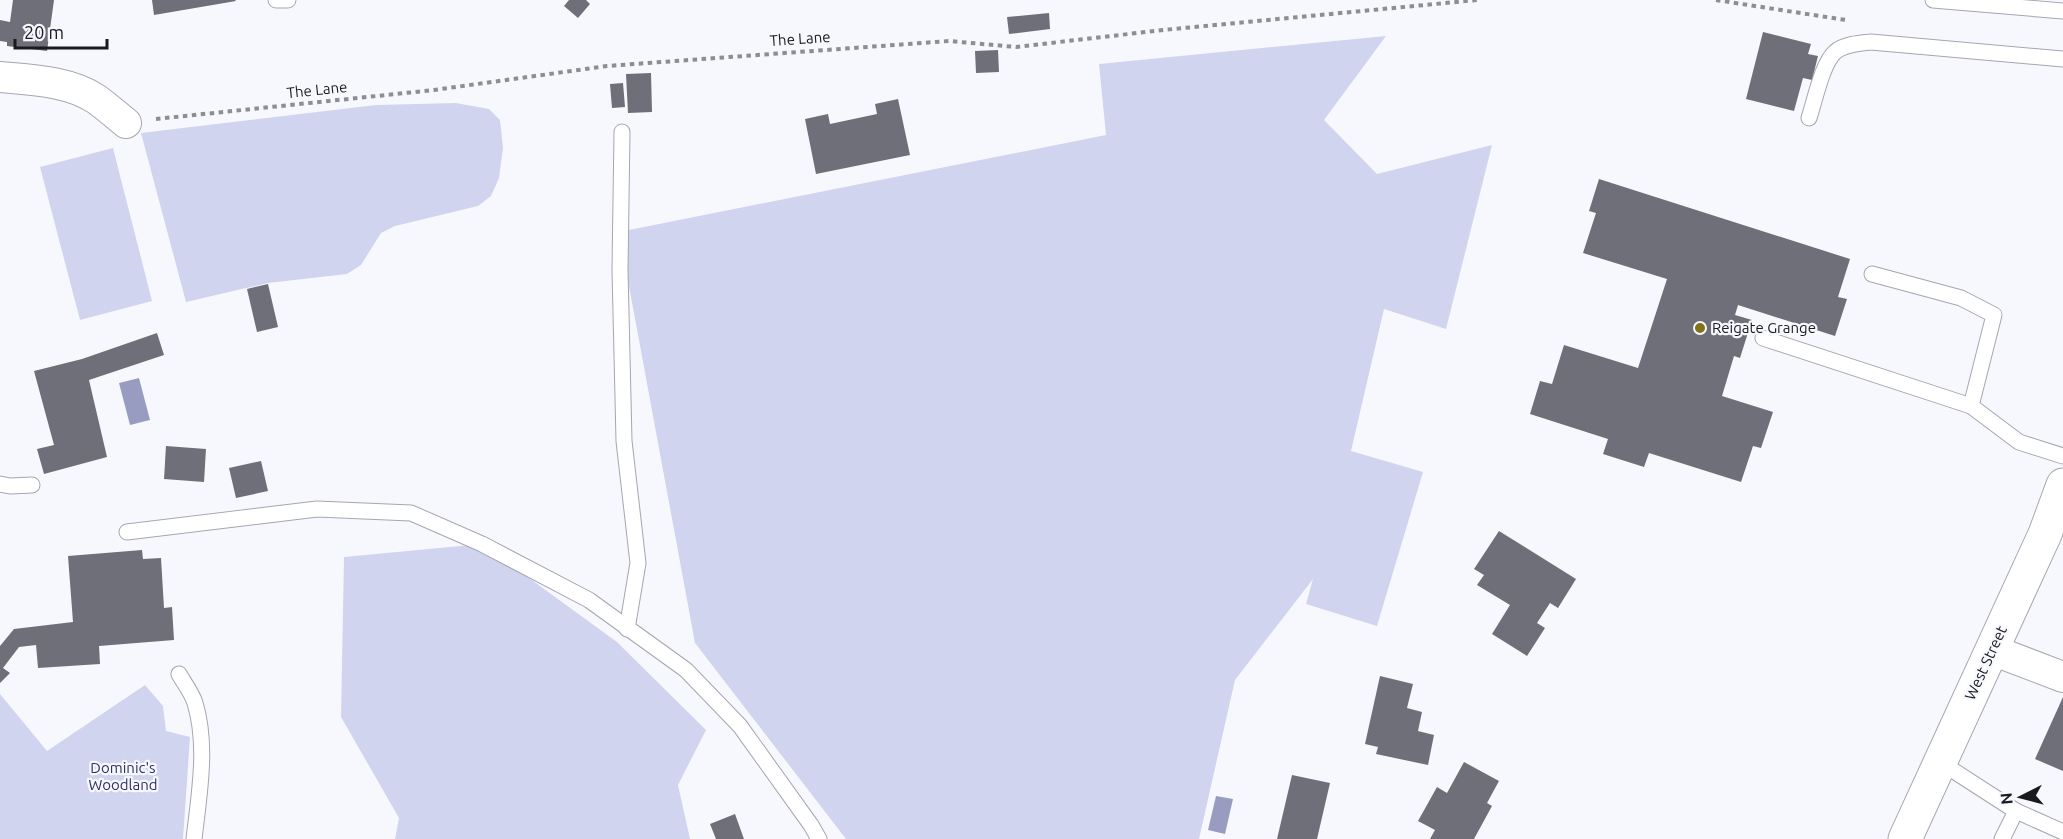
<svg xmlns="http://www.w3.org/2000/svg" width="2063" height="839" viewBox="0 0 2063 839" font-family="Ubuntu,sans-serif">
	<rect width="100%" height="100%" fill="#f7f8fe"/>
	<g fill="#d1d4ef">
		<path d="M1386 36 1324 120 1377 174 1492 145 1446 329 1384 309 1351 451 1423 472 1377 626 1306 604 1313 579 1235 680 1199 839H846L695 643 619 232 1106 135 1099 64Z"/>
		<path d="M456 103 489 109 500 120 503 148 499 178 491 196 478 206 395 226 381 233 361 265 347 274 268 283 186 302 141 133 376 105Z"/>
		<path d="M113 148 152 301 80 320 40 167Z"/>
		<path d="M482 544 617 642 706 730 678 785 690 839H395L399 818 341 717 344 557Z"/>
		<path d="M145 685 163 706 166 731 190 737 183 839H0V694L47 751Z"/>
	</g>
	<g fill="#989cc0">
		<path d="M139 378 150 420 130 425 119 383Z"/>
		<path d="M1216 796 1233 799 1225 834 1208 830Z"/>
	</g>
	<g fill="#6e6f78">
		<path d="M13 0H54L47 51 7 46V42L0 41V20L10 22Z"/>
		<path d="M152 0H235L236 1 154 15Z"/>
		<path d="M569 0H586L590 4 578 18 564 6Z"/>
		<path d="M1049 13 1050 29 1009 34 1007 17Z"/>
		<path d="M1763 32 1811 44 1808 54 1818 56 1812 80 1803 78 1794 111 1746 99Z"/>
		<path d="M998 50 999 72 976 73 975 51Z"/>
		<path d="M651 73 652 112 628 113 626 74Z"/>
		<path d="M623 83 625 107 612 108 610 84Z"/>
		<path d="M898 99 910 155 816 174 805 119 828 114 830 124 877 114 875 104Z"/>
		<path d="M1599 179 1850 259 1838 297 1847 299 1835 336 1738 305 1735 315 1752 320 1740 358 1734 356 1722 396 1773 412 1761 448 1753 446 1741 482 1649 453 1644 467 1603 454 1608 439 1530 414 1540 381 1552 384 1564 345 1638 368 1667 279 1583 253 1596 213 1589 211Z"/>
		<path d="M268 284 278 327 257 332 247 289Z"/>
		<path d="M157 333 164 355 89 380 107 457 44 474 37 449 54 445 34 371 82 359Z"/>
		<path d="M166 446 206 449 204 482 164 479Z"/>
		<path d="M261 461 268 491 236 498 229 468Z"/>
		<path d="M1499 531 1576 579 1558 608 1550 603 1537 623 1545 628 1527 656 1492 634 1510 605 1477 585 1484 575 1474 569Z"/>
		<path d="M142 550 143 559 161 558 164 608 172 607 174 640 99 646 100 664 38 668 36 645 19 647 3 668 10 673 0 683V646L14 629 73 622 68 556Z"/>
		<path d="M1380 676 1413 684 1407 708 1422 712 1418 731 1434 735 1428 765 1376 754 1378 747 1365 744Z"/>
		<path d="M2063 697V771L2035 759Z"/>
		<path d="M1464 762 1499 781 1487 803 1492 806 1474 839H1430L1435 830 1418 821 1437 787 1447 793Z"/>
		<path d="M1292 775 1330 783 1317 839H1277Z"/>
		<path d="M735 814 744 839H716L710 824Z"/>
	</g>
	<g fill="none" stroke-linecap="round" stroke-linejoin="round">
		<defs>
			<g id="lane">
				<path d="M276 0H288"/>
				<path d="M1933 0 2063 11"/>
				<path d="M1809 118C1815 100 1822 64 1835 52 1844 44 1860 43 1871 42L2063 59"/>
				<path d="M622 132 620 270 624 441 638 563 627 629"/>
				<path d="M1872 274 1961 298 1994 315 1971 406"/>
				<path d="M1763 338 1971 406 2019 442 2063 456"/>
				<path d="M0 484 10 486 32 485"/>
				<path d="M127 532 317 509 411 513 482 544 589 600 686 670 740 726 811 825 819 839"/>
				<path d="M179 674C184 683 192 693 195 703 208 746 199 795 194 839"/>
				<path d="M1940 762 2016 811 2002 839"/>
				<path d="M2016 811 2063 832"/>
			</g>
			<g id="street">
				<path d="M0 77C32 80 69 81 96 99 106 106 116 115 126 123"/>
				<path d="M1992 650 2063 677"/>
			</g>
			<path id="primary" d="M1905 839 2045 534 2063 485"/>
		</defs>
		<use href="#lane" stroke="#a5a6b0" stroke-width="17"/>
		<use href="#street" stroke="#a5a6b0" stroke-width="32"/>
		<use href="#primary" stroke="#a5a6b0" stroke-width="35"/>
		<g stroke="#8d8e92" stroke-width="4" stroke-dasharray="4.5 4.5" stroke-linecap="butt">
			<path d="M1716 0 1846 20"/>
			<path d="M156 119 434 90 607 66 949 41 1016 47 1163 30 1477 0"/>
		</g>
		<use href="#lane" stroke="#fff" stroke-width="15"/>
		<use href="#street" stroke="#fff" stroke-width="30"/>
		<use href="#primary" stroke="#fff" stroke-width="33"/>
	</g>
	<circle fill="#817416" stroke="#f7f8fe" stroke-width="2" cx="1700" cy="328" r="6"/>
	<g text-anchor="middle" stroke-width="4.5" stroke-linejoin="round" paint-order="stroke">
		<g font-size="15" fill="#191a1d" stroke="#f7f8fe">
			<text transform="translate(800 39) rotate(-4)" y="5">The Lane</text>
			<text transform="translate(317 90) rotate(-6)" y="5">The Lane</text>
			<text transform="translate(1986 663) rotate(-65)" y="5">West Street</text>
		</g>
		<g font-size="15" fill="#191a1d" stroke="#f7f8fe" text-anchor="start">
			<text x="1712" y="333">Reigate Grange</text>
		</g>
		<g font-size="15" fill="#2f3060" stroke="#f7f8fe">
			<text x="123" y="773">Dominic's<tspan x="123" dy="17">Woodland</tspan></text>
		</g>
	</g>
	<g transform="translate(2021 797) rotate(264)" stroke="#f7f8fe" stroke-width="4.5" paint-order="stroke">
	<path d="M0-4.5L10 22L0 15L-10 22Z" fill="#191a1d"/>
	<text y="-9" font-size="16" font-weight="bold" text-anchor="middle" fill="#191a1d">N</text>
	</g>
	<path d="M15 39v9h92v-9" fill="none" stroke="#191a1d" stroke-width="3"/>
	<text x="24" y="39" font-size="18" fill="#191a1d" stroke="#f7f8fe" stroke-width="4.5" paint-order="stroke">20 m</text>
</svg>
